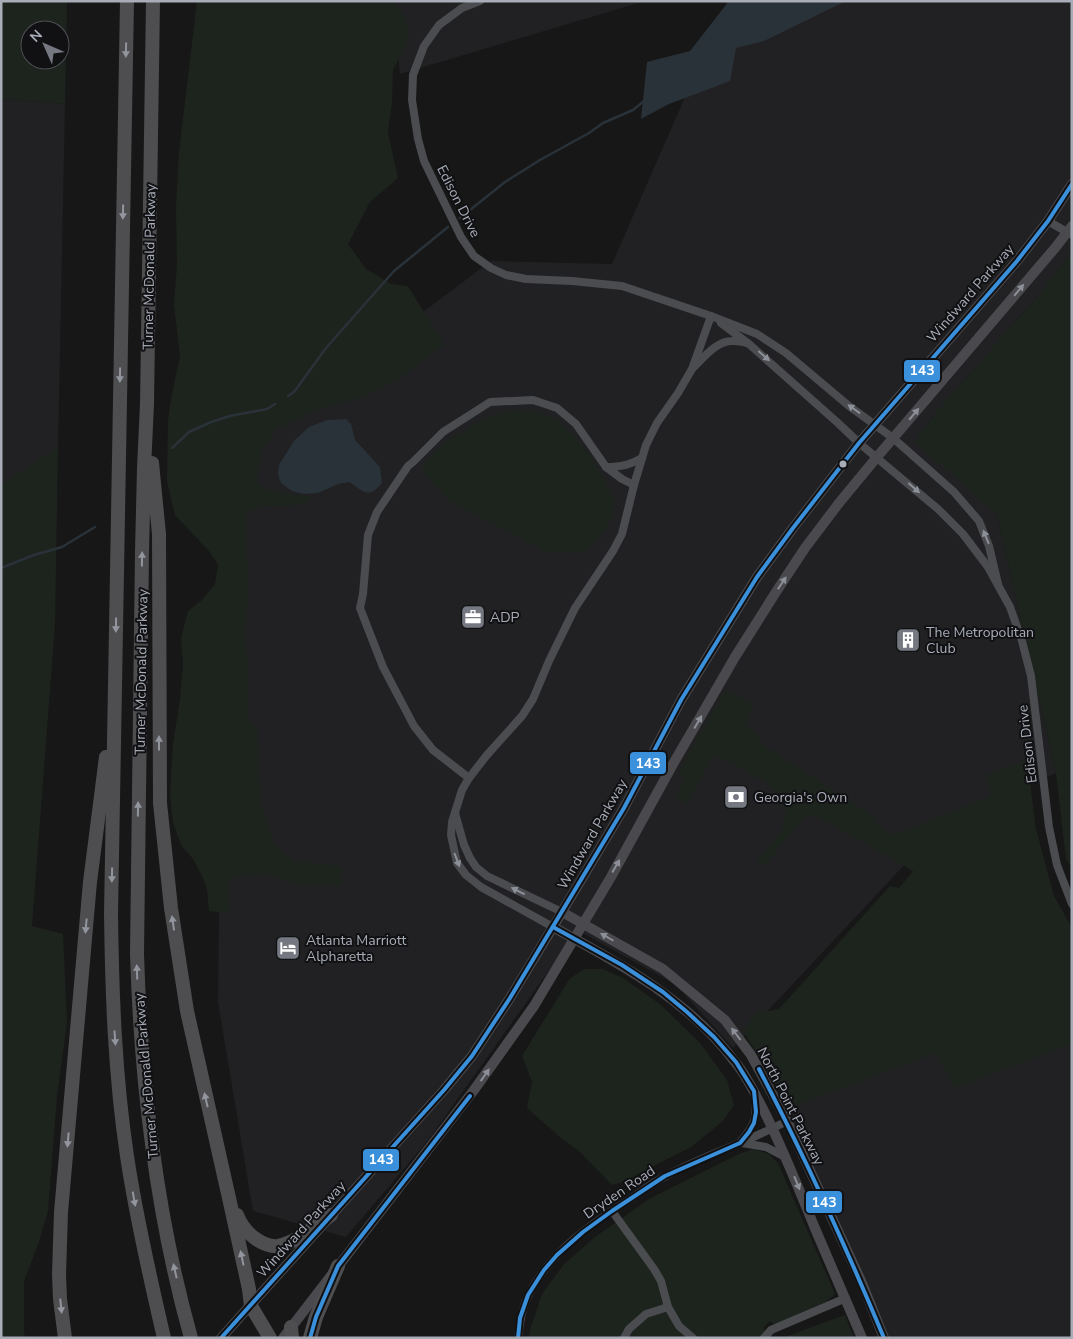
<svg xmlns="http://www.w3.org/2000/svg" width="1073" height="1339" viewBox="0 0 1073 1339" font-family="'Nunito Sans',sans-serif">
	<rect width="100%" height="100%" fill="#171717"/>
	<g fill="#212123">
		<path d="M392 1H645L400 74Z"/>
		<path d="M727 1H1072V252L1042 291 932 417 916 441 997 515 1056 773 898 844 908 861 733 1048 675 984 575 929 553 965 429 1139 346 1237 253 1211 218 1002 225 388 343 372 491 261 612 264Z"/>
		<path d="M1 99 65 104 58 447 1 485Z"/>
		<path d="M1072 985V1338H888L778 1106Z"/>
	</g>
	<g fill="#1d241e" fill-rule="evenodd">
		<path d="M1 1H67L65 104 1 99ZM30 30H60V60H30Z"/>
		<path d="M197 1H393L406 19 409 39 393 70 392 102 388 133 398 178 370 202 348 244 366 269 391 284 408 286 444 345 399 379 363 397 314 411 297 420 276 429 262 451 256 482 268 490 308 496 312 499C300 509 275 504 260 507 255 508 251 512 246 515L248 599 245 635 248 665V715L257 729 261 805 274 843 283 853 296 861 341 866 342 886 300 885 270 875 234 876 229 882 230 913 209 911 207 890 203 878 193 859 181 845 173 823 170 795 173 744 180 699 183 665 181 638 188 611 202 600 215 584 218 565 209 551 175 515 167 482 168 420 171 399 180 356 174 305 177 265 176 206 179 152Z"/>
		<path d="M1072 252V868L1066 859 1056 773 997 515 915 442 932 417 1042 291Z"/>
		<path d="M513 410 539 412 558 420 574 435 591 456 615 499 613 517 600 538 588 549 574 553 544 552 522 539 450 502 423 473V464L438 447 481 420Z"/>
		<path d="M58 447 55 624 32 926 63 934 67 1022 57 1097 48 1211 39 1242 24 1281V1331L25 1338H1V485Z"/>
		<path d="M726 690 754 704 746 723 766 747 875 817 877 825 894 835 991 796 987 775 1027 759 1036 829 1054 896 1072 928V1044L955 1088 936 1053 790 1108 743 1031 756 1013 779 1009 890 886 899 888 913 871 815 815 803 819 764 866 757 861 783 829 786 812 768 784 724 759 713 757 686 806 677 797 685 778 679 770Z"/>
		<path d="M585 969H603L623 978 661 1005 700 1043 727 1080 734 1105 723 1121 691 1147 640 1173 626 1181 612 1185 580 1152 560 1137 527 1108 532 1082 522 1056 570 978Z"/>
		<path d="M754 1149 769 1154 778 1163 835 1294 826 1302 775 1325 770 1321 764 1327 765 1333 761 1338H529L530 1330 542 1294 564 1264 595 1237 649 1199 741 1153Z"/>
		<path d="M845 1315 854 1338H785L790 1335Z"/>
	</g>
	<g fill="#2a3239">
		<path d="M729 1H846L764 41 736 48 730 81 669 104 641 119 647 62 690 51Z"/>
		<path d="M346 419 351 424 355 440 380 467 382 483C369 499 364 492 349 482L338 484 318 493 304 494 292 491 281 483 278 474 279 465 294 441 309 427 327 420Z"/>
	</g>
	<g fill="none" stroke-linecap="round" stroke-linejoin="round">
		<g stroke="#2a3239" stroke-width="2.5">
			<path d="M460 218 505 182 540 160 589 133 603 123 633 110 644 101"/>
			<path d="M288 396 294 392 326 348 394 271 448 227"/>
			<path d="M172 448 189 432 211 422 230 416 267 409 275 404"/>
			<path d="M1 568 34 555 62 547 95 527"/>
		</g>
		<g stroke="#4b4c50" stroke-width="8">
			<path d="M480 1 462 8 439 25 424 46 413 75 412 100 418 139 424 161 461 237 474 256 491 268 506 275 526 279 572 281 622 286 711 316 757 334 786 353 849 406 893 438 954 492 979 521 989 546 998 584"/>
			<path d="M1048 221 1070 234"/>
			<path d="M721 323 749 344 838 423 859 443 938 509 963 534 988 567 1010 607 1022 641 1031 676 1049 827 1057 865 1072 904"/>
			<path d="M693 368C704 357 717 340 734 341 738 341 743 342 747 343"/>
			<path d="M606 467C621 467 629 465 642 458"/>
			<path d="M469 778 433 750 414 726 383 667 360 608 363 594 368 535 377 512 408 466 413 462 443 432 490 402 533 400 557 408 576 424 606 467 622 479 634 485"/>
			<path d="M455 813 464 845 470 858 476 867 487 876 562 912"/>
			<path d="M553 927 481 887 466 875 457 863 451 835 452 822 462 790 469 778 487 755 522 716 533 699 549 661 575 608 613 551 622 534 634 485 646 445 657 423 678 393 692 369 711 316"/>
			<path d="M741 1141C755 1125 757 1118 755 1097"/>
			<path d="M742 1143 766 1147 785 1157"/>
			<path d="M612 1211 654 1269 661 1281 668 1307 679 1326 693 1338"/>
			<path d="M518 1338C520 1323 522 1307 529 1294 551 1251 591 1224 630 1199 642 1191 653 1182 666 1176 705 1155 748 1142 787 1121"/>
			<path d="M624 1338 629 1329 646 1314 668 1307"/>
			<path d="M764 1338 771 1330 846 1298"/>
		</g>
		<g stroke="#4a4a4e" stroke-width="10">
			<path d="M562 912 663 969 725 1020 751 1055 787 1121 862 1283 884 1338"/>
			<path d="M553 927C619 963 689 1000 735 1062 747 1076 755 1094 764 1111 783 1149 798 1187 814 1226 830 1263 846 1300 862 1338"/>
			<path d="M221 1338 444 1090 472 1056 510 998 553 927 624 808 681 700 757 577 793 528 859 443 1017 261 1048 221 1072 184"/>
			<path d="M283 1338 474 1090 534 1006 611 877 673 764 735 657 776 592 805 548 839 503 877 457 1055 248 1072 226"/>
		</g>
		<g stroke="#4e4e51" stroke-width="14">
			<path d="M127 1 111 914C112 995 115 1076 127 1156 136 1217 150 1278 164 1338"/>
			<path d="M153 1 147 404 144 468 142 552 137 954C141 1084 156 1213 191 1338"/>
			<path d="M152 463 159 534 160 803 171 908 187 1011 229 1198 249 1289 251 1306 270 1338"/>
			<path d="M237 1215C241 1225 247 1233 256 1239 262 1243 270 1247 278 1246 296 1243 316 1225 331 1215"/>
			<path d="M291 1327 292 1338"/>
			<path d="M65 1338 60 1299 59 1275 61 1212 90 882 106 757"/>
			<path d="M310 1338 316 1317 338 1266"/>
		</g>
		<defs>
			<g id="bus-1">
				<path d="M759 1069C805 1157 846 1247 884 1338"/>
				<path d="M221 1338 444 1090 472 1056 510 998 624 808 681 700 757 577 793 528 859 443 1017 261 1048 221 1072 184"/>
				<path d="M310 1338 316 1317 338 1266 470 1096"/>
				<path d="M518 1338 520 1318 528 1295 544 1270 557 1255 583 1232 612 1211 665 1176 740 1143 749 1132 754 1123 756 1112 754 1091 736 1062 714 1037 687 1012 663 992 622 965 553 927"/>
			</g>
		</defs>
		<use href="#bus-1" stroke="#111113" stroke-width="8"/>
		<use href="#bus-1" stroke="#3a90db" stroke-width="4"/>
	</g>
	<defs><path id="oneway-solid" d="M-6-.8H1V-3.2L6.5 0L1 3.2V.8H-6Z" transform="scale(1.25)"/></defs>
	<g fill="#92959e">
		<use href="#oneway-solid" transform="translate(126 50) rotate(91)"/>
		<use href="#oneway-solid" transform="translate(123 212) rotate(91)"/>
		<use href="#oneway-solid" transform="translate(120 375) rotate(91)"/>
		<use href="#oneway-solid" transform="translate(142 559) rotate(-89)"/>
		<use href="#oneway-solid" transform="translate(116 625) rotate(91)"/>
		<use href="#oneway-solid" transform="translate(159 743) rotate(-90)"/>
		<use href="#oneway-solid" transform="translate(138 809) rotate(-89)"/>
		<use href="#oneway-solid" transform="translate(112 875) rotate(91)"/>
		<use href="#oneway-solid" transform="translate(173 923) rotate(-98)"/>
		<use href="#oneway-solid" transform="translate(86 926) rotate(95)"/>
		<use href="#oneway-solid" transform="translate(137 972) rotate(-92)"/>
		<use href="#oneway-solid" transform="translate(115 1038) rotate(86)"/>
		<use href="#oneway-solid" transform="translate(206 1100) rotate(-103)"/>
		<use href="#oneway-solid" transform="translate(68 1140) rotate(95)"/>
		<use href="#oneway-solid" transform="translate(134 1199) rotate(80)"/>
		<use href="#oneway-solid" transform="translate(242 1258) rotate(-102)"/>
		<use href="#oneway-solid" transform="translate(175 1271) rotate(-103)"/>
		<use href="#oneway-solid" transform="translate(61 1306) rotate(84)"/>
	</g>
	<g fill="#8c8f98">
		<use href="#oneway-solid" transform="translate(1019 290) rotate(-50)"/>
		<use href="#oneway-solid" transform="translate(914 414) rotate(-50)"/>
		<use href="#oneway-solid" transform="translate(782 583) rotate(-56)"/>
		<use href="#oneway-solid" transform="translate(698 722) rotate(-60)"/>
		<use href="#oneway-solid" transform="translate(616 866) rotate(-60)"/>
		<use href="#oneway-solid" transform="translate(607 937) rotate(-150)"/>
		<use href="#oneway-solid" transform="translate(736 1034) rotate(-127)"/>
		<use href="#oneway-solid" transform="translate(485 1075) rotate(-55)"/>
		<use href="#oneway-solid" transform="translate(797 1183) rotate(68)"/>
	</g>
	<g fill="#8c9099">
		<use href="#oneway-solid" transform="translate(764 356) rotate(41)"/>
		<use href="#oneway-solid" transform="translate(854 409) rotate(-144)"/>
		<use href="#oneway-solid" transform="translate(914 488) rotate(41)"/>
		<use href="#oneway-solid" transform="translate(986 537) rotate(-112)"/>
		<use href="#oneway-solid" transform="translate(457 860) rotate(69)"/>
		<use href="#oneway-solid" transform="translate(518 891) rotate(-153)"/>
	</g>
	<defs>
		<symbol id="office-square" viewBox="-11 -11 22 22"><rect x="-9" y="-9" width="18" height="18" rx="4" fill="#757880" stroke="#111113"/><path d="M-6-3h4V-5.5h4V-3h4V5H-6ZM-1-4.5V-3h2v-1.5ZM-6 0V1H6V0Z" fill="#fff"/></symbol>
		<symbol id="building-square" viewBox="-11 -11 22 22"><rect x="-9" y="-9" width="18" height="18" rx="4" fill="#757880" stroke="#111113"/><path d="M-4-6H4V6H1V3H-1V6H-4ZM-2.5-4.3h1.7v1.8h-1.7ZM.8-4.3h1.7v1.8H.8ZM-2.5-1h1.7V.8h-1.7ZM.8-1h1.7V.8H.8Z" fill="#fff"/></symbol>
		<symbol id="bank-square" viewBox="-11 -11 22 22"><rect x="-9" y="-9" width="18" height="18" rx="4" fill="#757880" stroke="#111113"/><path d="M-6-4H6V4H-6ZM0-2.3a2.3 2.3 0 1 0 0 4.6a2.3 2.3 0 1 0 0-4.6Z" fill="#fff"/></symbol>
		<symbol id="hotel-square" viewBox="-11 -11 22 22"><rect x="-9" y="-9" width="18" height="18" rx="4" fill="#757880" stroke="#111113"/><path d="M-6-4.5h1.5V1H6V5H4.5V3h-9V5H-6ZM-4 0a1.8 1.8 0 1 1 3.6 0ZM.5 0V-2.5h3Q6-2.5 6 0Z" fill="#fff"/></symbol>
	</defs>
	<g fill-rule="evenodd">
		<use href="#office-square" x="459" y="603" width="28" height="28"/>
		<use href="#building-square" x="894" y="626" width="28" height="28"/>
		<use href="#bank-square" x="722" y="783" width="28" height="28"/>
		<use href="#hotel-square" x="274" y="934" width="28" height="28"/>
	</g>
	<circle fill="#a8adb8" stroke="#111113" stroke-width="2" cx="843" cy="464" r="4.5"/>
	<g text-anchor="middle" stroke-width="4" stroke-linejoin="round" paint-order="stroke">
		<g font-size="14" fill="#a8adb8" stroke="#111113">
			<text transform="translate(459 201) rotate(63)" y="5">Edison Drive</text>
			<text transform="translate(149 267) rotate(-89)" y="5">Turner McDonald Parkway</text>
			<text transform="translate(970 293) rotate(-49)" y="5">Windward Parkway</text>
			<text transform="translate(141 672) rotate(-89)" y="5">Turner McDonald Parkway</text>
			<text transform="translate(1027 744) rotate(-97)" y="5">Edison Drive</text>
			<text transform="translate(592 834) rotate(-60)" y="5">Windward Parkway</text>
			<text transform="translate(146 1076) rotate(-95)" y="5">Turner McDonald Parkway</text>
			<text transform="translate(791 1106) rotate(63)" y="5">North Point Parkway</text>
			<text transform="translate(619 1192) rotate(-34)" y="5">Dryden Road</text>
			<text transform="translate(301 1229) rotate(-48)" y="5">Windward Parkway</text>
		</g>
		<g font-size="14" fill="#a8adb8" stroke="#111113" text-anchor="start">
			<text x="490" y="622">ADP</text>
			<text x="926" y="637">The Metropolitan<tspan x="926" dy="16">Club</tspan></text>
			<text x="754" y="802">Georgia's Own</text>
			<text x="306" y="945">Atlanta Marriott<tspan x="306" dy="16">Alpharetta</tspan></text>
		</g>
	</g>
	<g stroke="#111113" stroke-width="2">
		<rect x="903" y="359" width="38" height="24" rx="5" fill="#3a90db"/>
		<rect x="629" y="751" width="38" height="24" rx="5" fill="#3a90db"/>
		<rect x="362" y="1148" width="38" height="24" rx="5" fill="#3a90db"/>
		<rect x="805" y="1190" width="38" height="24" rx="5" fill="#3a90db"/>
	</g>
	<g font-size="14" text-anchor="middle" font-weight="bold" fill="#fff">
		<text x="922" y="375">143</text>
		<text x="648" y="768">143</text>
		<text x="381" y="1164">143</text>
		<text x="824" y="1207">143</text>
	</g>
	<rect width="1073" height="1339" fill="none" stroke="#a8adb8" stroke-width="5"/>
	<g transform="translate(45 45) rotate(315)"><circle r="24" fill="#111113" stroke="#4d4f55"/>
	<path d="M0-4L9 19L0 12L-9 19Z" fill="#757880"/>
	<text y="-8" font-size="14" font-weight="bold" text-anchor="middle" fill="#a8adb8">N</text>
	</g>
</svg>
